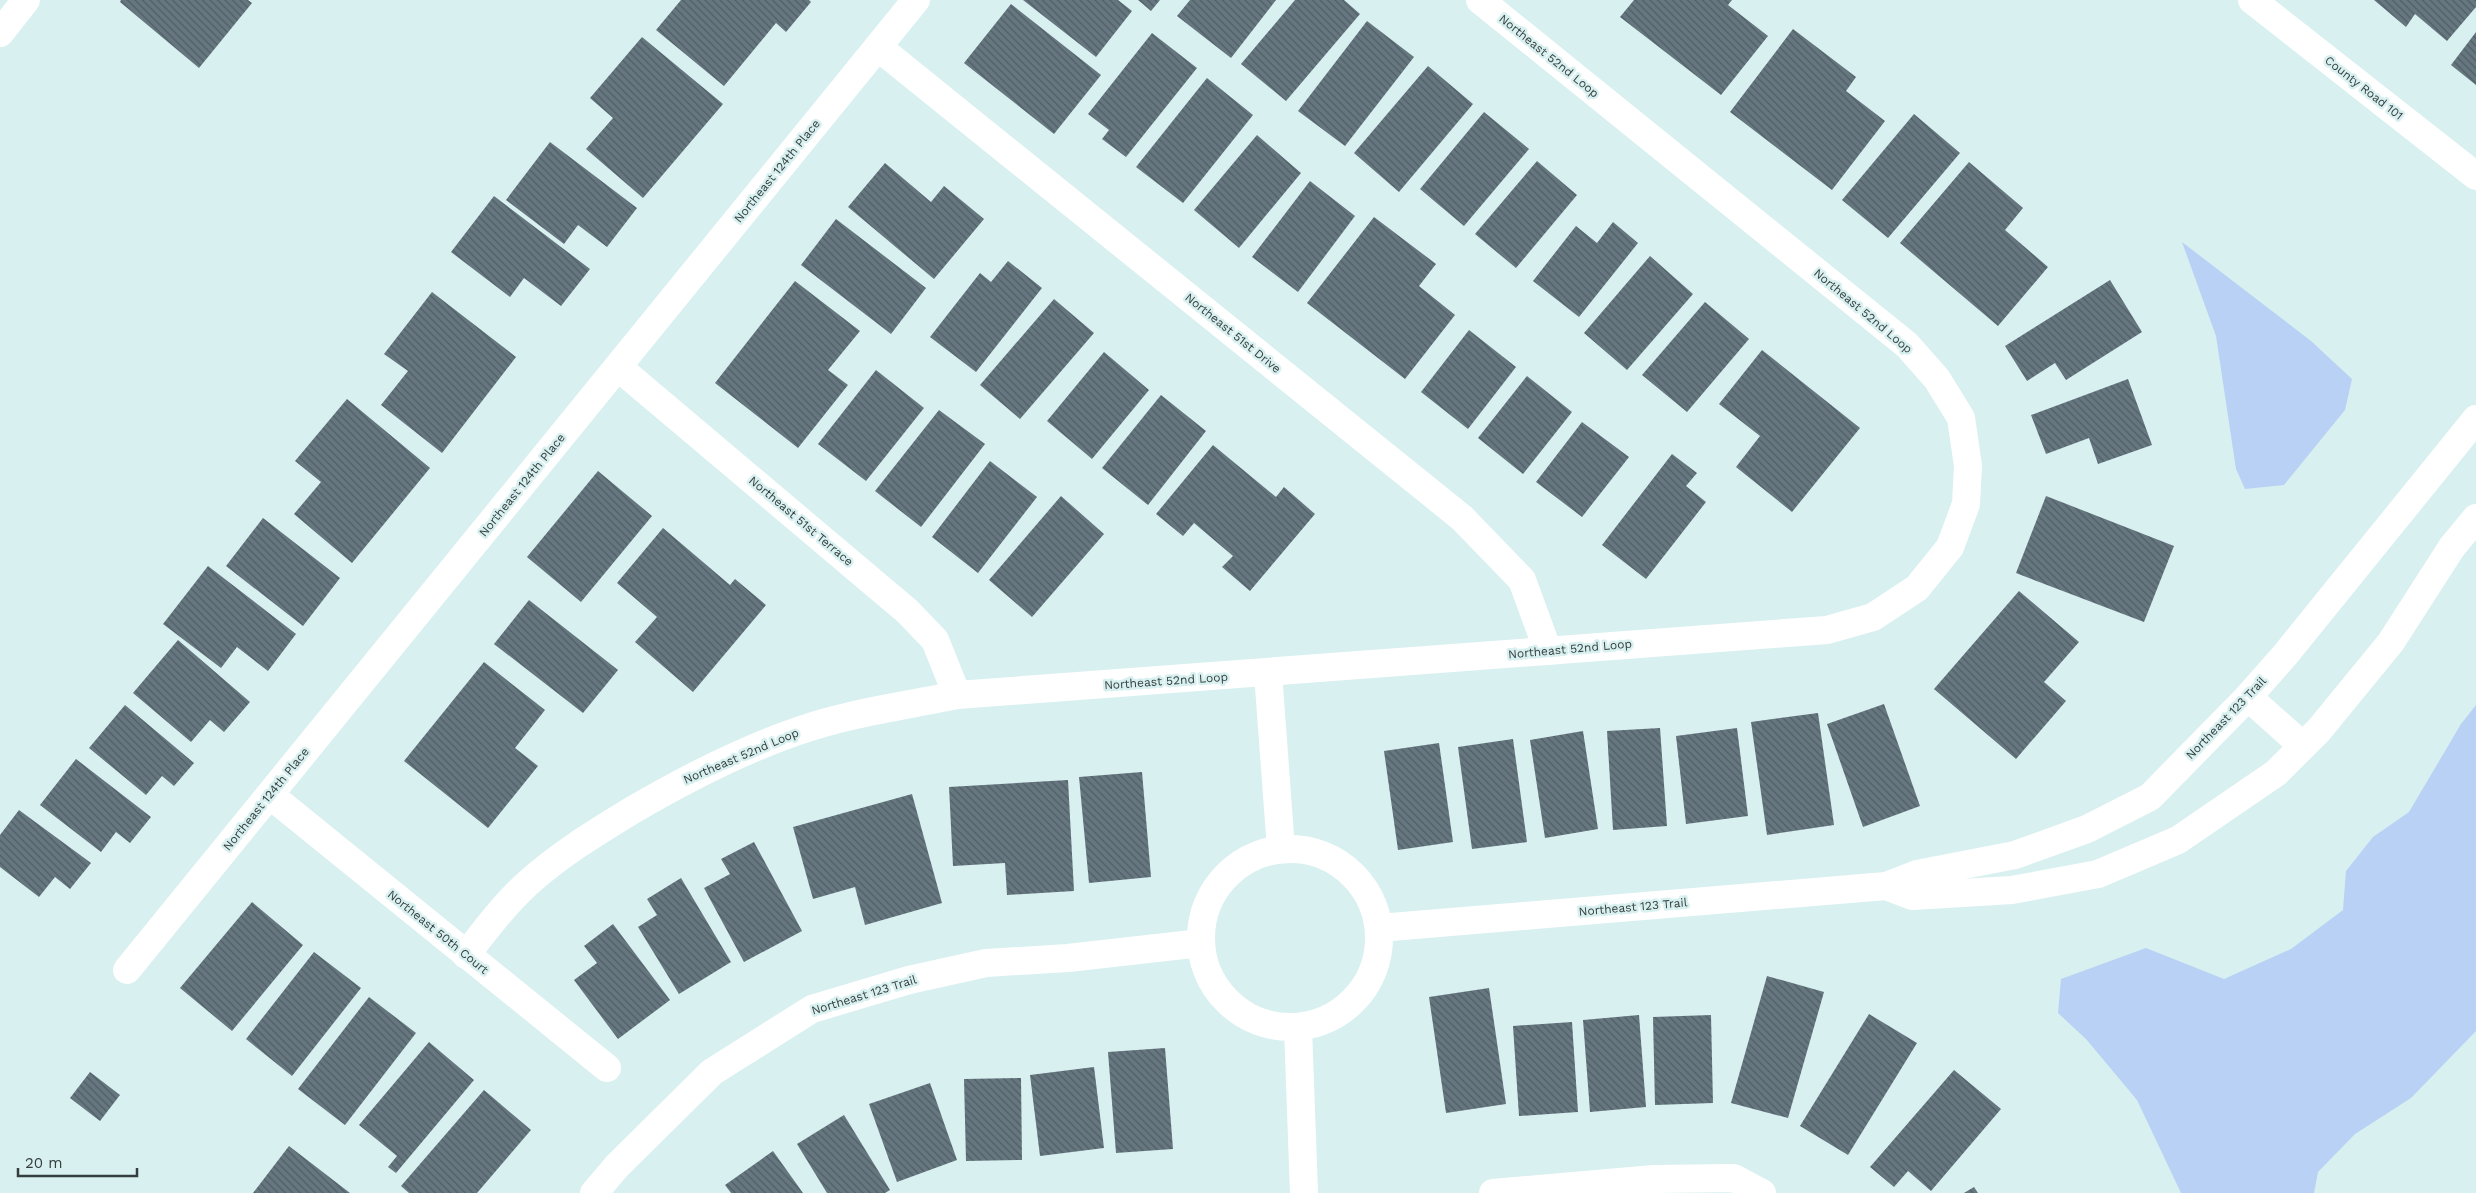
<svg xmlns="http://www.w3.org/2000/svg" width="2476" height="1193" viewBox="0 0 2476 1193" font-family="'Work Sans',sans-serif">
	<defs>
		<pattern id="building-back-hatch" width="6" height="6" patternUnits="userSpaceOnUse" patternTransform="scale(1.25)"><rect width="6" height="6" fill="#667780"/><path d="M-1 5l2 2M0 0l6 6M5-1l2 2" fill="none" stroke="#505e65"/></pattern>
	</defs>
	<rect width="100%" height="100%" fill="#d9f0f0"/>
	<g fill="#b9d1f4">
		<path d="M2182 242 2311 341 2352 379 2345 410 2284 485 2245 489 2236 469 2216 336Z"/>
		<path d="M2476 705V1031L2411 1098 2355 1134 2318 1172 2314 1193H2181L2137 1100 2086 1039 2058 1013 2061 979 2146 948 2224 979 2291 949 2343 910 2346 871 2373 837 2409 812 2461 724Z"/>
	</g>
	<g fill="url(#building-back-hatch)">
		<path d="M121 0H248L252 3 199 68 120 2Z"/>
		<path d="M681 0H809L811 2 786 32 776 23 724 86 656 30Z"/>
		<path d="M1023 0H1118L1132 11 1096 57Z"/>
		<path d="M1138 0H1160L1151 11Z"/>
		<path d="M1190 0H1276L1231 58 1177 16Z"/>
		<path d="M1295 0H1344L1360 14 1286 101 1241 64Z"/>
		<path d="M1634 0H1732L1728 5 1768 36 1721 95 1620 17Z"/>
		<path d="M2374 0H2476V7L2447 41 2415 14 2406 27Z"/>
		<path d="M1011 4 1101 75 1054 134 964 63Z"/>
		<path d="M1367 21 1414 57 1345 146 1298 111Z"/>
		<path d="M1793 29 1856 77 1846 91 1885 121 1832 190 1730 112Z"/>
		<path d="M2476 32V85L2451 65Z"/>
		<path d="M1152 33 1197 68 1126 157 1102 139 1109 130 1088 114Z"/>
		<path d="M642 37 723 104 643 198 586 149 613 118 590 98Z"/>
		<path d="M1428 66 1473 104 1399 192 1354 153Z"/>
		<path d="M1207 78 1253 115 1183 203 1136 167Z"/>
		<path d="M1484 112 1529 149 1464 226 1420 189Z"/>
		<path d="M1914 114 1960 153 1888 238 1842 200Z"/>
		<path d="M1257 135 1301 173 1239 248 1194 210Z"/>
		<path d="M550 142 637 208 607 247 578 225 564 244 506 200Z"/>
		<path d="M1537 161 1577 195 1516 268 1475 234Z"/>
		<path d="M1969 162 2023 208 2005 230 2048 267 1998 326 1900 243Z"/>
		<path d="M885 163 931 202 944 186 984 219 934 279 848 207Z"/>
		<path d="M1310 181 1355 216 1298 292 1252 257Z"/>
		<path d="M494 196 590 269 561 306 524 278 510 297 451 252Z"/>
		<path d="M1374 217 1436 264 1419 286 1455 315 1405 379 1307 303Z"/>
		<path d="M836 219 926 288 891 334 801 265Z"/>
		<path d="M1613 222 1638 243 1579 317 1533 281 1576 226 1597 243Z"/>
		<path d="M1650 256 1693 294 1627 370 1584 333Z"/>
		<path d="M1008 261 1042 288 976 372 930 337 980 273 991 282Z"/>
		<path d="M2110 280 2142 332 2066 380 2055 363 2027 381 2005 346Z"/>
		<path d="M795 281 860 331 828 370 848 385 798 448 715 383Z"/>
		<path d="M432 292 516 357 442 453 381 405 408 371 384 354Z"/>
		<path d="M1054 299 1094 333 1020 419 980 385Z"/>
		<path d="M1705 302 1749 339 1687 412 1642 375Z"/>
		<path d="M1469 330 1516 367 1468 429 1421 392Z"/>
		<path d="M1762 350 1860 428 1792 512 1736 467 1760 436 1719 404Z"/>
		<path d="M1104 352 1149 390 1092 459 1047 421Z"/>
		<path d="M876 370 924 408 866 481 818 444Z"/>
		<path d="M1527 376 1572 412 1523 474 1478 438Z"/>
		<path d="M2128 379 2152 445 2098 464 2089 438 2046 454 2031 415Z"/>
		<path d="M1161 395 1206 431 1148 505 1102 468Z"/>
		<path d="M347 399 430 468 352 563 294 514 321 482 295 461Z"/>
		<path d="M939 410 985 444 921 527 875 491Z"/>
		<path d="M1582 422 1629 457 1582 517 1536 482Z"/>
		<path d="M1213 445 1276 497 1284 487 1315 514 1250 591 1222 567 1233 556 1194 523 1183 536 1156 514Z"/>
		<path d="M1672 454 1697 473 1686 486 1706 502 1646 579 1602 545Z"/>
		<path d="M990 461 1037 497 978 573 932 537Z"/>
		<path d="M598 471 652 516 581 602 527 557Z"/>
		<path d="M1061 496 1104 534 1032 617 989 580Z"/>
		<path d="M2046 496 2174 546 2144 622 2016 573Z"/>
		<path d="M263 518 340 578 303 626 226 566Z"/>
		<path d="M663 528 730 585 735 579 766 605 693 692 635 642 657 617 617 583Z"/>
		<path d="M208 566 296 634 268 671 237 647 221 668 163 624Z"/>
		<path d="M2019 591 2079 642 2044 682 2066 701 2016 759 1934 689Z"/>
		<path d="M529 600 618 670 583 713 494 644Z"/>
		<path d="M178 640 250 702 224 732 210 720 191 742 133 693Z"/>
		<path d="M484 662 545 710 515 748 538 766 488 828 404 761Z"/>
		<path d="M1884 704 1920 806 1863 827 1827 724Z"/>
		<path d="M125 705 194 763 174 786 162 776 146 795 89 748Z"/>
		<path d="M1818 713 1834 825 1767 835 1751 722Z"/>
		<path d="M1660 728 1667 826 1613 830 1607 731Z"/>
		<path d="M1737 728 1748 816 1686 824 1676 736Z"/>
		<path d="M1583 731 1598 829 1545 838 1530 740Z"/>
		<path d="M1513 739 1527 842 1472 849 1458 747Z"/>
		<path d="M1439 743 1453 842 1398 850 1384 751Z"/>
		<path d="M76 759 151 817 130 843 116 832 101 852 40 805Z"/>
		<path d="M1142 772 1151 877 1089 883 1079 777Z"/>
		<path d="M1068 780 1074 891 1007 895 1005 863 953 866 949 787Z"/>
		<path d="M912 794 942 903 865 925 855 887 813 899 793 827Z"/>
		<path d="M19 810 91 863 70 889 55 877 39 897 0 867V835Z"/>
		<path d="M754 842 802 931 744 962 704 888 730 874 721 859Z"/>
		<path d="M681 878 731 962 679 994 638 927 657 915 647 899Z"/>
		<path d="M252 902 303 945 232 1031 180 988Z"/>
		<path d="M613 924 670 1000 618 1039 574 980 597 963 584 946Z"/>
		<path d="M314 952 361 988 292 1076 246 1039Z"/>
		<path d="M1767 976 1824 992 1788 1118 1731 1103Z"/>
		<path d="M1489 988 1506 1104 1446 1113 1429 997Z"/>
		<path d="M369 997 416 1033 345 1125 298 1089Z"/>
		<path d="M1869 1014 1917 1043 1848 1155 1800 1126Z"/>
		<path d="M1639 1015 1646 1107 1590 1112 1583 1020Z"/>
		<path d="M1711 1015 1713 1103 1655 1105 1653 1017Z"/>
		<path d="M1572 1022 1578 1112 1519 1116 1513 1026Z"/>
		<path d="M429 1042 474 1080 396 1173 388 1167 397 1156 359 1125Z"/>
		<path d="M1165 1048 1173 1149 1116 1153 1108 1052Z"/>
		<path d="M1094 1067 1104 1148 1040 1156 1030 1075Z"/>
		<path d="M1954 1070 2001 1109 1931 1191 1908 1171 1894 1187 1870 1167Z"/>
		<path d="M90 1072 120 1095 100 1121 70 1098Z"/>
		<path d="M1021 1078 1022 1160 966 1161 964 1079Z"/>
		<path d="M930 1083 957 1160 897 1182 869 1104Z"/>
		<path d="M484 1090 531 1130 477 1193H409L401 1186Z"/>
		<path d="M844 1115 890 1190 885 1193H827L797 1144Z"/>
		<path d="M289 1146 350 1193H253Z"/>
		<path d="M773 1151 803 1193H731L725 1185Z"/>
		<path d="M1974 1187 1978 1193H1964Z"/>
	</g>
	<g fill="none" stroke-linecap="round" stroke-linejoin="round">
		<g stroke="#fff" stroke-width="28">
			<path d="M2252 0 2476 176"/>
			<path d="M0 33 26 0"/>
			<path d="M878 47 1462 518 1522 580 1548 651"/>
			<path d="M618 367 907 611 935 640 957 695"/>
			<path d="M1268 673 1281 849"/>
			<path d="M2248 697 2303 746"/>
			<path d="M270 795 607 1068"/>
			<circle cx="1290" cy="938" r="89"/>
			<path d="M1886 886 1912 896 2012 890 2098 874 2178 840 2276 773 2319 730 2391 642 2452 547 2476 518"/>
			<path d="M1379 928 1886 886 1917 874 2015 855 2087 829 2150 797 2248 697 2285 655 2476 419"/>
			<path d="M466 955C485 930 505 904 528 883 559 855 595 833 631 811 684 780 739 751 798 731 849 713 904 706 957 695L1827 630 1873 617 1917 588 1950 547 1966 504 1968 466 1961 418 1937 379 1907 345 1480 0"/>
			<path d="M127 970 916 0"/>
			<path d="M1298 1028 1304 1193"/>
			<path d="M594 1193 617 1166 712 1072 812 1009 909 980 986 963 1068 958 1201 943"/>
			<path d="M1493 1193 1654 1179 1734 1178 1762 1193"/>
		</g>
	</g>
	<g text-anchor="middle" stroke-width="5" stroke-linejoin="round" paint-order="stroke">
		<g font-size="12" fill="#343e3e" stroke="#d9f0f0">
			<text transform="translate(1549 56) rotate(39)" y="4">Northeast 52nd Loop</text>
			<text transform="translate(2364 88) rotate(38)" y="4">County Road 101</text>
			<text transform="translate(777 171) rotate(-51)" y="4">Northeast 124th Place</text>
			<text transform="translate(1863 311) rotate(40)" y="4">Northeast 52nd Loop</text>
			<text transform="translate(1233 333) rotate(39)" y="4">Northeast 51st Drive</text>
			<text transform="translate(522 485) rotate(-51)" y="4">Northeast 124th Place</text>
			<text transform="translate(801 521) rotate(40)" y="4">Northeast 51st Terrace</text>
			<text transform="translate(1570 649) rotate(-5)" y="4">Northeast 52nd Loop</text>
			<text transform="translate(1166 681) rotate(-4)" y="4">Northeast 52nd Loop</text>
			<text transform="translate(2226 718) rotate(-46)" y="4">Northeast 123 Trail</text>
			<text transform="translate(741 756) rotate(-23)" y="4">Northeast 52nd Loop</text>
			<text transform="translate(266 799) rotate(-51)" y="4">Northeast 124th Place</text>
			<text transform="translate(1633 907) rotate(-5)" y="4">Northeast 123 Trail</text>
			<text transform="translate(438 932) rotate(39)" y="4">Northeast 50th Court</text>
			<text transform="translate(864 995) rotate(-17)" y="4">Northeast 123 Trail</text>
		</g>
	</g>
	<path d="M18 1168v8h119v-8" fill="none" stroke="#343e3e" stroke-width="2.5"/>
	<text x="25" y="1168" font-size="15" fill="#343e3e" stroke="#d9f0f0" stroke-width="4" paint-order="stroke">20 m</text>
</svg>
